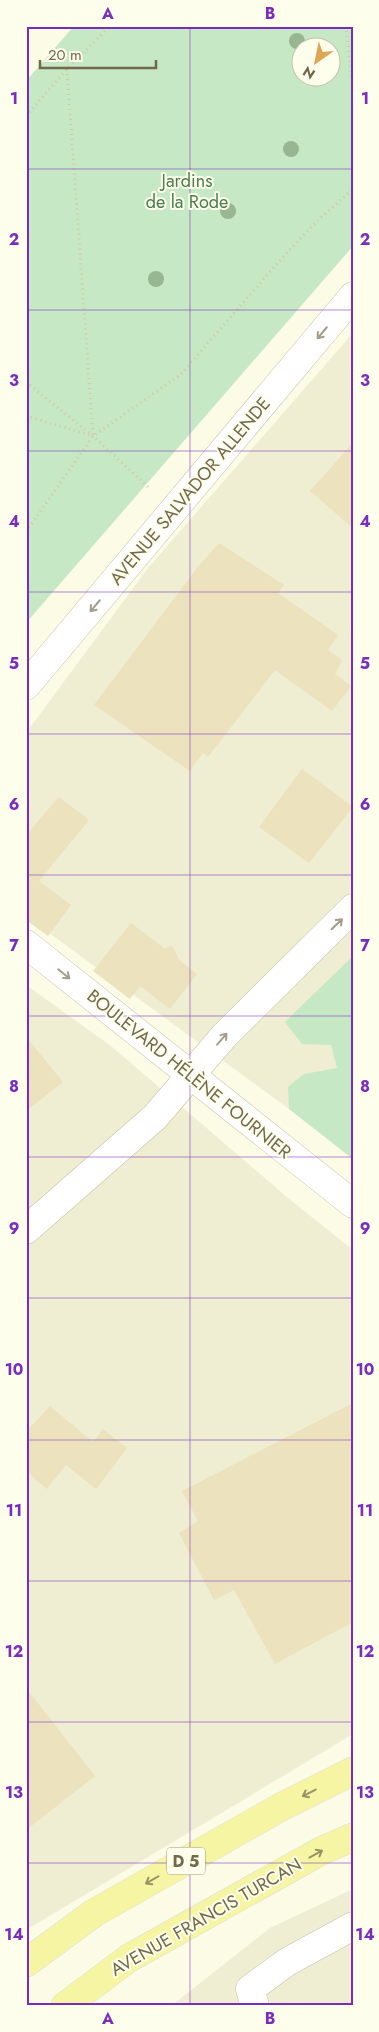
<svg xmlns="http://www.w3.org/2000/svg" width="379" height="2032" viewBox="0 0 379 2032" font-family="Jost,sans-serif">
	<rect width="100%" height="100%" fill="#fbfbe6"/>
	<g fill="#efedd2">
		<path d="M353 333V1158L289 1109 26 916V733L148 568Z"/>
		<path d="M26 985 111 1046 288 1198 353 1250V1734L26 1930Z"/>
		<path d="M353 1889V2006H171L270 1928Z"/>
	</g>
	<g fill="#c6e8c5" fill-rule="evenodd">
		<path d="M74 26H353V246L26 623V81ZM302 48H332V78H302Z"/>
		<path d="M353 956V1159L289 1109 288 1087 304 1074 337 1068 331 1045 302 1044 285 1022Z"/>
	</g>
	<g fill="#ece2bd">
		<path d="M353 443V528L310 491Z"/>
		<path d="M219 543 284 585 278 593 338 635 328 650 342 660 335 674 351 686 332 711 275 670 208 757 203 753 190 771 94 705 197 568Z"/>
		<path d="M302 769 353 807 309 863 259 827Z"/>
		<path d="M59 797 89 820 39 881 71 905 48 936 26 920V835Z"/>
		<path d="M131 923 164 948 172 946 180 961 197 974 170 1009 140 986 130 999 93 971Z"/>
		<path d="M26 1037 63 1082 26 1111Z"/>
		<path d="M353 1403V1622L275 1664 234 1590 214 1600 179 1533 198 1521 182 1491Z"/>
		<path d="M50 1406 93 1442 103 1429 127 1448 96 1489 66 1465 47 1489 26 1471V1432Z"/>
		<path d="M26 1688 95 1776 26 1830Z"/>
	</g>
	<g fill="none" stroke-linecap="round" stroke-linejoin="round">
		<defs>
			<path id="minor" d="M255 2006 250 1989 287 1962 353 1926"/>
			<g id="secondary">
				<path d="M26 686 353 296"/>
				<path d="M26 944 353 1204"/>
				<path d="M26 1230 155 1117 224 1036 353 908"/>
			</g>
			<g id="primary">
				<path d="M26 1963 94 1913 281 1807 353 1771"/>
				<path d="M65 2006 129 1958 321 1851 353 1837"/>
			</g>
		</defs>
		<use href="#minor" stroke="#c9c3aa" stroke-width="29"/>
		<use href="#secondary" stroke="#c9c3a6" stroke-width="29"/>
		<use href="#primary" stroke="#e0ded8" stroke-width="29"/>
		<g stroke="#d3c8a2" stroke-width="3" stroke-dasharray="1 4" stroke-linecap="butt">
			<path d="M346 26 353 89"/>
			<path d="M67 69 93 435"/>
			<path d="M26 116 67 69 110 26"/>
			<path d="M26 382 93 436 148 487"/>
			<path d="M26 416 90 435"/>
			<path d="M26 532 93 436 180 375 282 258 316 222 353 189"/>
		</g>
		<use href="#minor" stroke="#fff" stroke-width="28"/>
		<use href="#secondary" stroke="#fff" stroke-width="28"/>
		<use href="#primary" stroke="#f5f5a3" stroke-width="28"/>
	</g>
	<g fill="#99b692">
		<circle cx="297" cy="41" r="8"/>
		<circle cx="291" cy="149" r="8"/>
		<circle cx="228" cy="211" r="8"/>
		<circle cx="156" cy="279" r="8"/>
	</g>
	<defs><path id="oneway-shaft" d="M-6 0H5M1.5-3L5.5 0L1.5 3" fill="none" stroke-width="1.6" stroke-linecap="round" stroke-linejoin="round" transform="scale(1.25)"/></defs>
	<g stroke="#a39d8b">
		<use href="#oneway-shaft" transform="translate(322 333) rotate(130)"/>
		<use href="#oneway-shaft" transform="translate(95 606) rotate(130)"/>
		<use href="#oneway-shaft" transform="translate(337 924) rotate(-44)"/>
		<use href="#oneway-shaft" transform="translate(64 974) rotate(39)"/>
		<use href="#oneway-shaft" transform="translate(222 1039) rotate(-49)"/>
	</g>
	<g stroke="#999266">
		<use href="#oneway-shaft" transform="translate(309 1793) rotate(153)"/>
		<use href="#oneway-shaft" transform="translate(316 1854) rotate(-29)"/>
		<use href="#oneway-shaft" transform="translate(152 1880) rotate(150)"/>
	</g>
	<path fill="none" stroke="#7b2cbf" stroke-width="1" stroke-opacity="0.55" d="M190 26V2006M26 169H353M26 310H353M26 451H353M26 592H353M26 734H353M26 875H353M26 1016H353M26 1157H353M26 1298H353M26 1440H353M26 1581H353M26 1722H353M26 1863H353"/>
	<g text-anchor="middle" stroke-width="4" stroke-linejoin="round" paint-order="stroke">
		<rect fill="#fefeec" stroke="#9c957c" stroke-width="1" x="167" y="1847.5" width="38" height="27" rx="4"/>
		<g font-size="16" font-weight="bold" fill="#72684c">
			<text x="186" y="1867">D 5</text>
		</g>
		<g font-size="18" fill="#487d4d" stroke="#fefeec">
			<text x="187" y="187">Jardins<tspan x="187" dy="21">de la Rode</tspan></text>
		</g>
		<g font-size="18" fill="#72684c" stroke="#fefeec">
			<text transform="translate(190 491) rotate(-50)" y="6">AVENUE SALVADOR ALLENDE</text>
			<text transform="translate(189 1074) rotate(39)" y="6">BOULEVARD HÉLÈNE FOURNIER</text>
			<text transform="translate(206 1917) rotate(-30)" y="6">AVENUE FRANCIS TURCAN</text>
		</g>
	</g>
	<rect width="379" height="2032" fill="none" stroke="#fefeec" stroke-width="55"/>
	<g transform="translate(316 62) rotate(213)"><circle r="24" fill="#fefeec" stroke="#c6c2ac"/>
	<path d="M0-4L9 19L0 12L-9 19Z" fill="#dda653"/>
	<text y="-8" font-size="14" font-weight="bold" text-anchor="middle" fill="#72684c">N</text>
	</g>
	<path d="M40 60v8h116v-8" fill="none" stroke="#72684c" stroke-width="2.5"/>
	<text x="48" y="60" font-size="15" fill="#72684c" stroke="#fefeec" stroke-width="4" paint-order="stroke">20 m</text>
	<rect x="28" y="28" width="324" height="1976" fill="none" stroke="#7b2cbf" stroke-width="2"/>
	<g font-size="16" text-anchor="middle" font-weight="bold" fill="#7b2cbf">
		<text x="108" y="19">A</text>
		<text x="270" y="19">B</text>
		<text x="14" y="104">1</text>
		<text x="365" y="104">1</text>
		<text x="14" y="245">2</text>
		<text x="365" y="245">2</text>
		<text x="14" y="386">3</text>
		<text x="365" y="386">3</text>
		<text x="14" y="527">4</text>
		<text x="365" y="527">4</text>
		<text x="14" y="669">5</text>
		<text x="365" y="669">5</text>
		<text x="14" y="810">6</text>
		<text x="365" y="810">6</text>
		<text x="14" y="951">7</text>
		<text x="365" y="951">7</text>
		<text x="14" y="1092">8</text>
		<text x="365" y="1092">8</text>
		<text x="14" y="1234">9</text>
		<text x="365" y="1234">9</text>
		<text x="14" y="1375">10</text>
		<text x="365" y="1375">10</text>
		<text x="14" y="1516">11</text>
		<text x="365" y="1516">11</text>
		<text x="14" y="1657">12</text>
		<text x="365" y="1657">12</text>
		<text x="14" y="1798">13</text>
		<text x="365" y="1798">13</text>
		<text x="14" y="1940">14</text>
		<text x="365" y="1940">14</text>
		<text x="108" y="2024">A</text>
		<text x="270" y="2024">B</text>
	</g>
</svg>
